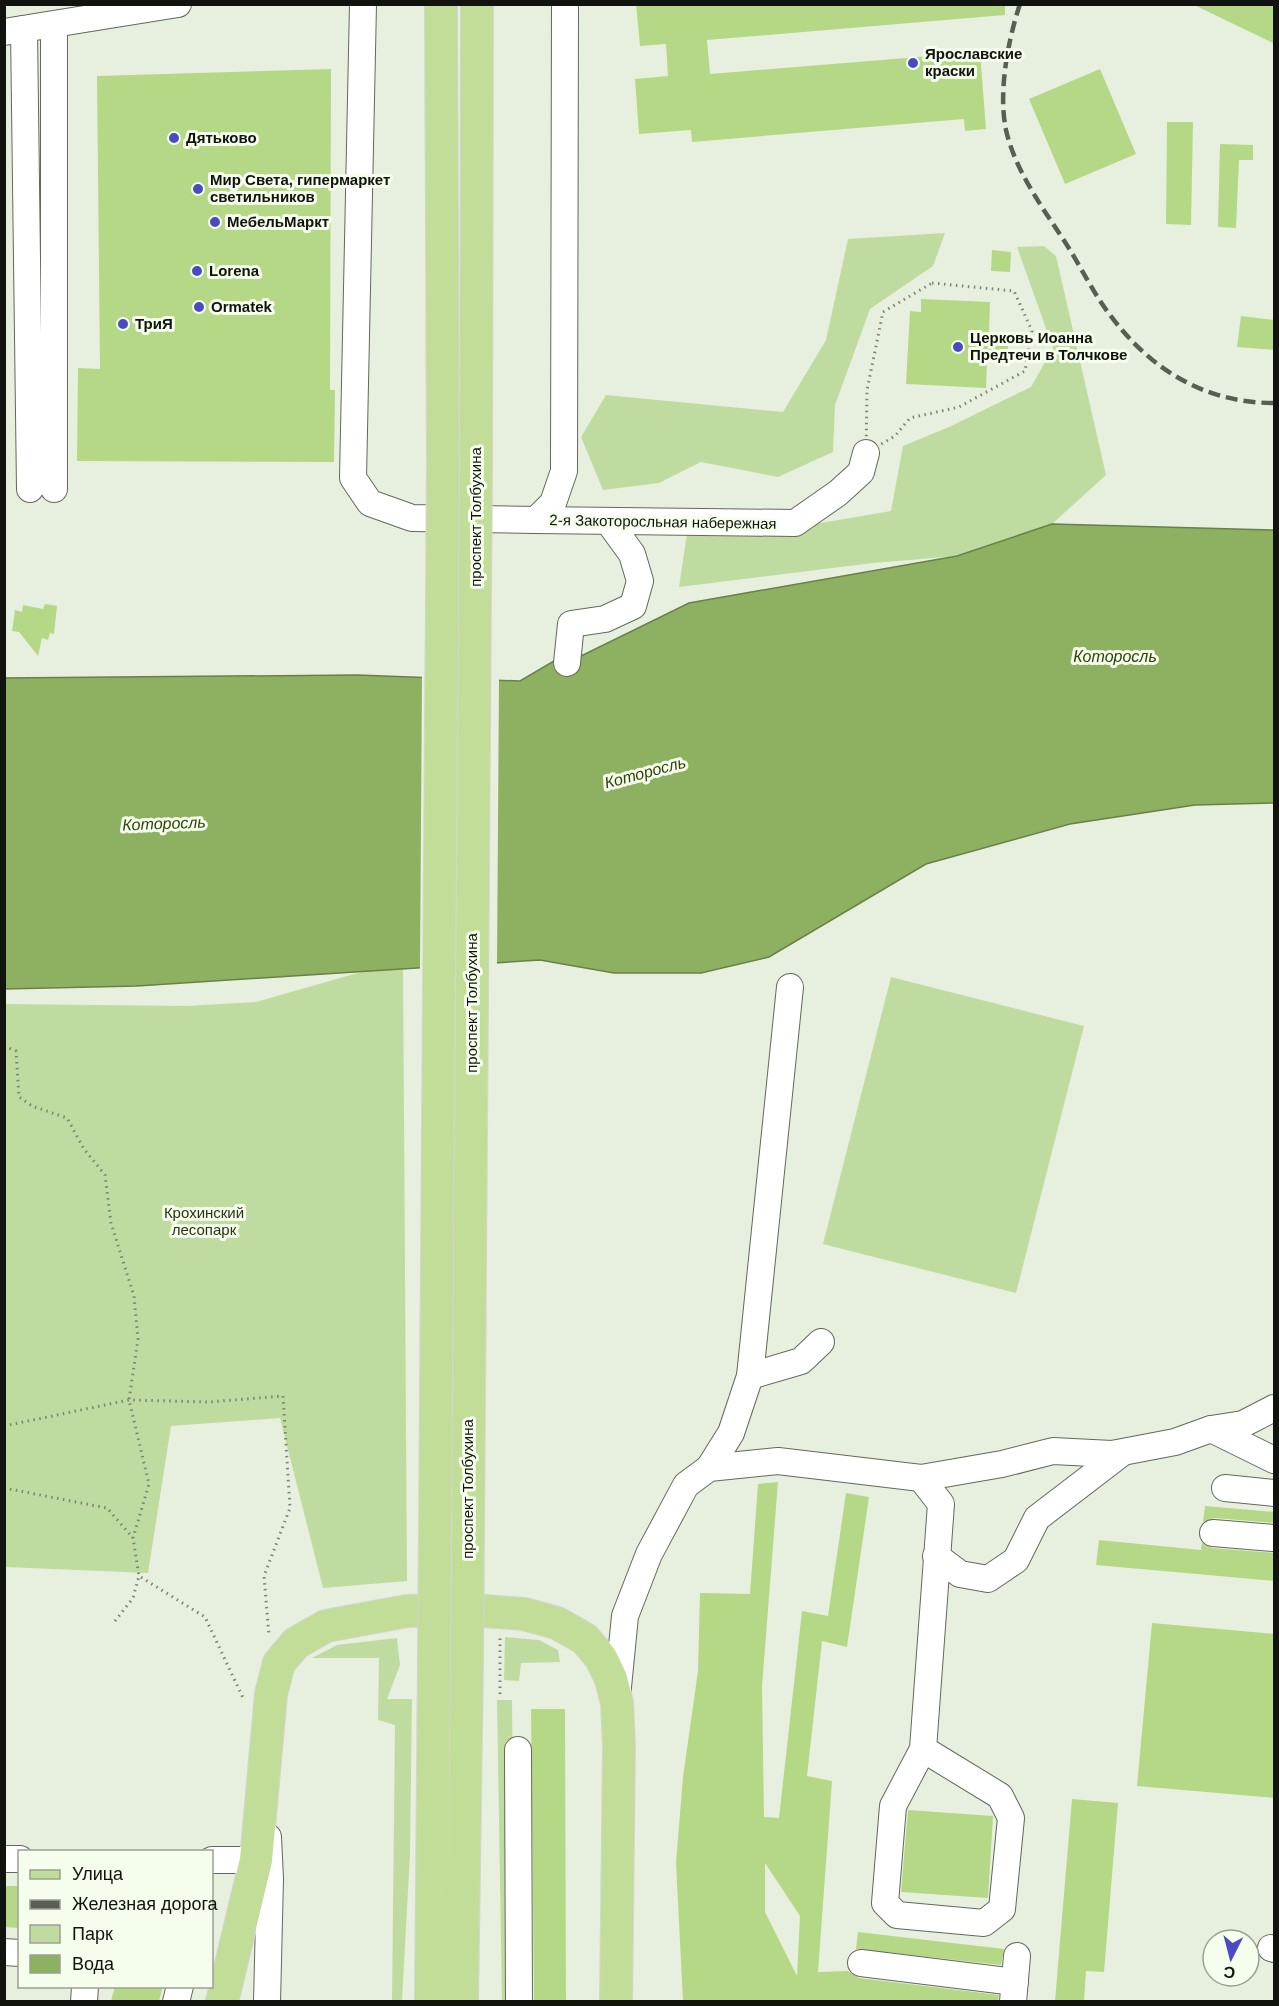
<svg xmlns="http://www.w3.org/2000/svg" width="1279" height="2006" viewBox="0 0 1279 2006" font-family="Helvetica,sans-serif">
	<rect width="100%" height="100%" fill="#e7f0de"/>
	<g fill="#c0dba0">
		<path d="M945 233 933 266 870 309 835 405 833 452 778 477 701 462 659 483 603 490 581 437 606 395 783 412 826 340 848 239Z"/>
		<path d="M1044 246 1056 256 1106 475 1052 524 957 556 873 563 679 587 687 534 815 524 891 511 903 446 949 427 1031 387 1053 348 1017 247Z"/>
		<path d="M403 960 407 1581 323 1588 280 1418 171 1426 148 1573 5 1567V1004L187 1006 256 1002Z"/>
		<path d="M891 977 1084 1026 1016 1293 823 1244Z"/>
		<path d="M505 1637 539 1640 558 1650 560 1662 521 1663 519 1681 504 1680Z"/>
		<path d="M397 1638 400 1665 387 1699H412L410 1854 402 2001 392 2002 395 1725 378 1720 379 1658H312L337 1645Z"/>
		<path d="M497 1700H512L515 2001H502Z"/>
	</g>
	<path fill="#8eb061" stroke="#688148" stroke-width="1.5" d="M1052 524 1274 530V803L1195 805 1070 824 926 864 769 957 701 973H614L540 960 137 986 5 989 4 678 357 675 520 681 559 658 575 659 689 603 957 556Z"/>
	<path fill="#e7f0de" d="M422 675 499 678 497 966 420 970Z"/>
	<g fill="#b5d887" fill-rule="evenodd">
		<path d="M636 4H1005V15L707 40 710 74 980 52 986 129 965 131 964 119 692 142 691 130 639 134 635 79 668 76 666 44 640 46Z"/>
		<path d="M1192 4H1275V44Z"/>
		<path d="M331 69 330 390H335L334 462 77 461 78 368 100 369 97 76Z"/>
		<path d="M1100 69 1136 154 1065 184 1029 99Z"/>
		<path d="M1167 122H1193L1191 225 1166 224Z"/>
		<path d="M1220 144 1253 145V160H1239L1236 228 1218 227Z"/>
		<path d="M992 250 1011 252 1010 272 991 271Z"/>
		<path d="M921 299 990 302 989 332 1009 333 1007 362 987 361 986 388 906 384 910 311 921 312Z"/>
		<path d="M1241 316 1275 320V350L1237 347Z"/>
		<path d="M45 604 57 606 54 634 50 633 48 640 42 638 38 656 19 632 12 631 15 610 22 612 23 605 43 609Z"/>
		<path d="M778 1482 762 1686 764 1817 779 1818 802 1611 828 1616 846 1493 869 1497 847 1647 822 1641 807 1776 832 1781 818 1972 848 1971 859 1978 999 1995 998 2001H683L676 1863 683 1777 698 1671 700 1593 750 1594 758 1484ZM765 1863 800 1916 797 1976 765 1912Z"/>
		<path d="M1205 1506 1275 1512V1523L1214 1518 1203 1522Z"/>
		<path d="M1099 1540 1201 1550 1202 1542 1212 1548 1275 1553V1581L1096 1565Z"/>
		<path d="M1152 1623 1275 1634V1798L1137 1786Z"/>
		<path d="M531 1709H565L566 2001H534Z"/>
		<path d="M1072 1799 1118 1803 1104 1972 1086 1971 1084 2001H1055Z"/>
		<path d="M908 1810 993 1816 988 1898 901 1892Z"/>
		<path d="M4 1886H20V1928L4 1927Z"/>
		<path d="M858 1932 1004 1949 1001 1965 856 1949Z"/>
		<path d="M115 1986H163L159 2001H111Z"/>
	</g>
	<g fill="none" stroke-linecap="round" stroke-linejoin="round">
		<defs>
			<g id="minor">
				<path d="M363 4 353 478 370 503 412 518 536 520 553 503 564 471 565 4"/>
				<path d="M24 29 30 489"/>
				<path d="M4 32 178 4"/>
				<path d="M54 489V26"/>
				<path d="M536 520 795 523 838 493 861 472 866 453"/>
				<path d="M567 663 571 624 605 619 633 606 640 581 632 554 608 521"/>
				<path d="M750 1376 801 1361 821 1342"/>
				<path d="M1211 1429 1243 1424 1274 1408"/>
				<path d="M709 1468 731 1433 750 1376 790 987"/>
				<path d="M921 1478 941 1504 923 1749 893 1806 885 1903 897 1915 984 1923 1002 1909 1011 1818 1000 1796 923 1749"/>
				<path d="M1225 1488 1274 1493"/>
				<path d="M1213 1533 1274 1538"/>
				<path d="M936 1556 960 1574 988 1579 1016 1560 1037 1518 1122 1453"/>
				<path d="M617 1697 625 1616 649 1554 686 1485 709 1468 778 1461 921 1478 1002 1464 1053 1451 1112 1454 1175 1442 1211 1429 1274 1460"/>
				<path d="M518 1750 519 2002"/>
				<path d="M4 1859H20"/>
				<path d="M212 1860H256"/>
				<path d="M1271 1948 1274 1949"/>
				<path d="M4 1952 20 1953"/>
				<path d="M861 1963 1015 1982"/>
				<path d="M84 2002 85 1986"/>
				<path d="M176 2002 180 1986"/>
				<path d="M267 2002 270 1879 268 1837"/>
				<path d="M1013 2002 1017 1956"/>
			</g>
			<g id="major">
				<path d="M441 4 443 462"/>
				<path d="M476 464 477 4"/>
				<path d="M222 2002 256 1860 271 1694 279 1663 296 1643 326 1626 407 1611 471 1610 524 1614 557 1623 585 1639 601 1658 611 1679 617 1703 619 1746 616 2002"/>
				<path d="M431 2002 434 1656"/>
				<path d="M462 2002 467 1664"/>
			</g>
		</defs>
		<use href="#minor" stroke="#62695a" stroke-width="28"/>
		<use href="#major" stroke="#d4d5d4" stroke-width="34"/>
		<g stroke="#7c8276" stroke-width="3" stroke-dasharray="1.5 4.5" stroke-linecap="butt">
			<path d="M932 283 1014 291 1032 331 1025 371 959 407 910 418 895 436 866 453 867 390 883 312Z"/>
			<path d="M4 1046 16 1051 19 1097 32 1106 67 1118 84 1149 105 1175 111 1223 134 1296 138 1339 129 1400 149 1484 133 1538 139 1576 205 1617 244 1700"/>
			<path d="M4 1426 129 1400 209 1402 283 1396 290 1508 264 1576 269 1636"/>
			<path d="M4 1488 107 1508 133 1538"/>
			<path d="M115 1621 133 1598 139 1576"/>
			<path d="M500 1694V1635"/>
		</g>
		<use href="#minor" stroke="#fff" stroke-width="26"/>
		<use href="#major" stroke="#c1dd97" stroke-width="32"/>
		<path stroke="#595e54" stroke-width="4.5" stroke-dasharray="12 6" stroke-linecap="butt" d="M1020 4C1008 40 998 92 1006 130 1015 170 1042 207 1065 242 1080 265 1093 293 1110 315 1151 370 1205 403 1274 403"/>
		<defs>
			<g id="major-bridge">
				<path d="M434 1656 443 462"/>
				<path d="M467 1664 476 464"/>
			</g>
		</defs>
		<use href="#major-bridge" stroke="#d4d5d4" stroke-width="34" stroke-linecap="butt"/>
		<use href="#major-bridge" stroke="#c1dd97" stroke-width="32"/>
	</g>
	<g fill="#4c4ac0" stroke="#f5fdec" stroke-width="2">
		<circle cx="913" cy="63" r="6"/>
		<circle cx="174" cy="138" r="6"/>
		<circle cx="198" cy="189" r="6"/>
		<circle cx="215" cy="222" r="6"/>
		<circle cx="197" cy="271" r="6"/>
		<circle cx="199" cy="307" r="6"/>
		<circle cx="123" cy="324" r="6"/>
		<circle cx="958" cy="347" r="6"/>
	</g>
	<g text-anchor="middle" stroke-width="6" stroke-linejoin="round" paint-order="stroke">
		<g font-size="15" font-weight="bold" fill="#11140e" stroke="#f5fdec" text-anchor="start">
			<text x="925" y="59">Ярославские<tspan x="925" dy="17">краски</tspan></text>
			<text x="186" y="143">Дятьково</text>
			<text x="210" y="185">Мир Света, гипермаркет<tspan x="210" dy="17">светильников</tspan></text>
			<text x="227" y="227">МебельМаркт</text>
			<text x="209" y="276">Lorena</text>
			<text x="211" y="312">Ormatek</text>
			<text x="135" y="329">ТриЯ</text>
			<text x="970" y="343">Церковь Иоанна<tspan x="970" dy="17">Предтечи в Толчкове</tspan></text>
		</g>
		<g font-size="15" fill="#11140e" stroke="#f5fdec">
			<text transform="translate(476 517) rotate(-90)" y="5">проспект Толбухина</text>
			<text transform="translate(663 522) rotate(1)" y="5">2-я Закоторосльная набережная</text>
			<text transform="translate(472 1003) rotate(-90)" y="5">проспект Толбухина</text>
			<text transform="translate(468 1489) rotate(-90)" y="5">проспект Толбухина</text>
		</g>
		<g font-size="15" fill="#283614" stroke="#f5fdec">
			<text x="204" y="1218">Крохинский<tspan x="204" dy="17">лесопарк</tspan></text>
		</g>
		<g font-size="16" font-style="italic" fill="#2e4307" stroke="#f5fdec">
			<text x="1115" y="662">Которосль</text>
			<text transform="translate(645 772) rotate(-15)" y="6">Которосль</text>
			<text transform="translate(164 823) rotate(-2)" y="6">Которосль</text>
		</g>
	</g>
	<rect width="1279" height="2006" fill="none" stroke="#11140e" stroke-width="12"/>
	<rect x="18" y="1850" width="195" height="138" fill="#f5fdec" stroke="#9aa093" stroke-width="1.5"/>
	<rect x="30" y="1870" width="30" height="9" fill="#c1dd97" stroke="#9aa093" stroke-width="1.5"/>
	<text x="72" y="1880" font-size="18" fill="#11140e">Улица</text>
	<rect x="30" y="1900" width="30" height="9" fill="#595e54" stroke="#9aa093" stroke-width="1.5"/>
	<text x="72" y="1910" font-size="18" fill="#11140e">Железная дорога</text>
	<rect x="30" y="1925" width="30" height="18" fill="#c0dba0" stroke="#9aa093" stroke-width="1.5"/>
	<text x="72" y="1940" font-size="18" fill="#11140e">Парк</text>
	<rect x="30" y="1955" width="30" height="18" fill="#8eb061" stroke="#9aa093" stroke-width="1.5"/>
	<text x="72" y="1970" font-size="18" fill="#11140e">Вода</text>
	<g transform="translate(1231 1958) rotate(186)"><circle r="28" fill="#f5fdec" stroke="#9aa093" stroke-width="1.5"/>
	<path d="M0-4.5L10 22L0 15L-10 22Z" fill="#4c4ac0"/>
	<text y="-9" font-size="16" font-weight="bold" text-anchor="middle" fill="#11140e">С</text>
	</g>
</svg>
